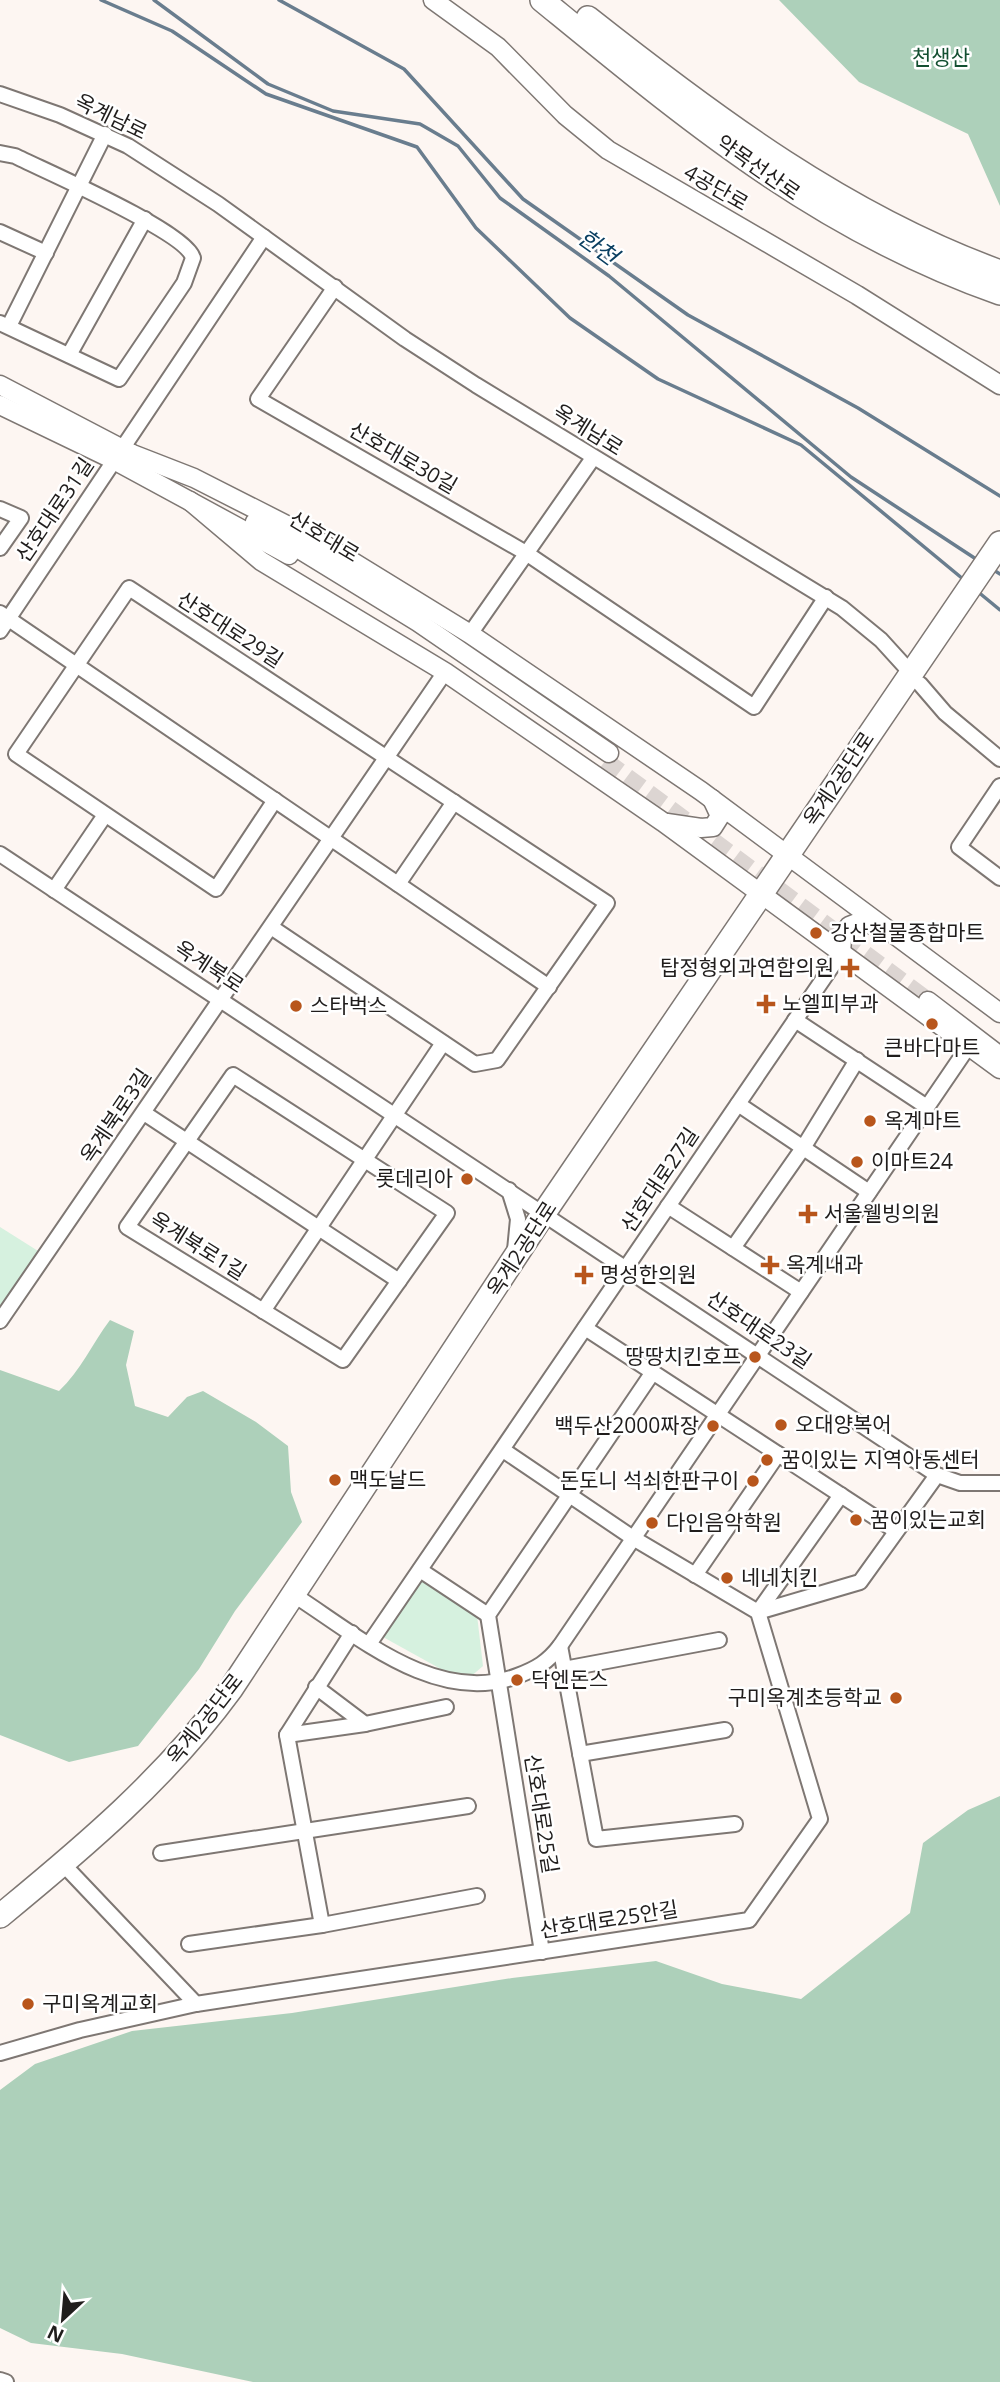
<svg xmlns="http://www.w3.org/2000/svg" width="1000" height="2382" viewBox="0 0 1000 2382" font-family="'Open Sans','Noto Sans KR',sans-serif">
	<rect width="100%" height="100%" fill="#fdf6f2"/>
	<g fill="#d6f1df">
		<path d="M0 1227 46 1256 0 1311Z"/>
		<path d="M423 1579 477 1615 483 1666 469 1678 448 1673 383 1637Z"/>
	</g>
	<g fill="#add0ba">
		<path d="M779 0H1000V206L968 134 859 82Z"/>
		<path d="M110 1320 134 1331 126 1365 135 1406 168 1417 187 1397 203 1391 256 1422 288 1446 291 1492 302 1522 235 1611 199 1669 138 1746 69 1762 0 1735V1370L59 1391C81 1370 92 1344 110 1320Z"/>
		<path d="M1000 1796V2382H253L122 2354 31 2343 0 2328V2090L35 2064 132 2031 292 2013 512 1978 656 1961 722 1984 801 1999 910 1913 923 1843 968 1810Z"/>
	</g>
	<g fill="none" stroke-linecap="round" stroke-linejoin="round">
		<g stroke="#697d8e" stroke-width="3.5">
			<path d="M101 0 172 31 266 94 417 147 476 228 570 318 658 379 801 445 963 579"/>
			<path d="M154 0 268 84 333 111 420 124 458 146 500 198 609 276 851 477 979 561"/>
			<path d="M279 0 404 69 523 199 688 315 858 408 1000 496"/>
			<path d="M992 569 1000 574"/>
			<path d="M977 591 1000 610"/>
		</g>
		<path stroke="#dcd5d2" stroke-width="18" stroke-dasharray="18 9" stroke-linecap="butt" d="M605 761 928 1001"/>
		<defs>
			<g id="minor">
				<path d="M0 94 60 115 128 146 218 204 405 339 476 385 842 608 881 640 911 673"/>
				<path d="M0 153 15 156C45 171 187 232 193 258L184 283 119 379 0 323"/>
				<path d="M0 232 46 253"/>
				<path d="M335 287 258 399 526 553 754 707 826 597"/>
				<path d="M9 326 105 134"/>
				<path d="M69 355 145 219"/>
				<path d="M0 509 21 518 0 548"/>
				<path d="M0 613 549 987"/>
				<path d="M0 631 264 237"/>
				<path d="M470 634 593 458"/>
				<path d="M920 684 945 713 1000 759"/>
				<path d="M1000 786 959 847 1000 878"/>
				<path d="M0 854 937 1475 960 1483H1000"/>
				<path d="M398 884 454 802"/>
				<path d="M54 890 105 815"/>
				<path d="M271 927 475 1064 497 1060 607 903 129 588 16 754 216 889 275 800"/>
				<path d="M795 1020 927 1107"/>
				<path d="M233 1075 447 1213 343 1360 127 1227Z"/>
				<path d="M738 1104 869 1192"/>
				<path d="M144 1113 399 1281"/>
				<path d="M509 1190 518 1219 515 1250"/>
				<path d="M668 1206 801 1292"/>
				<path d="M733 1248 803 1148 857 1060"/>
				<path d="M263 1311 443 1043"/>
				<path d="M0 1321 445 672"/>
				<path d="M585 1328 896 1531"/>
				<path d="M420 1570 488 1615"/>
				<path d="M695 1575 778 1454"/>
				<path d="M294 1595C358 1636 437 1706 517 1676 536 1669 548 1662 560 1646L968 1047"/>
				<path d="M758 1612 860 1582 937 1475"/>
				<path d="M758 1612 841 1495"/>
				<path d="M352 1633 287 1735 322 1925 477 1896"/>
				<path d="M369 1644 841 953"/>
				<path d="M560 1646 596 1839 735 1824"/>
				<path d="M564 1669 719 1640"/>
				<path d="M316 1687 365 1724 446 1707"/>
				<path d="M287 1735 365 1724"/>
				<path d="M580 1754 725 1730"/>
				<path d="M161 1853 468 1806"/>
				<path d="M63 1864 196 2004"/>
				<path d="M189 1944 322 1925"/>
				<path d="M542 1952 488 1615 653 1372"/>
				<path d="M0 2053 80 2030 196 2004 749 1920 820 1819 758 1612 633 1538 503 1450"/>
				<path d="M0 2380 6 2382"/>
			</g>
			<g id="tertiary">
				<path d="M433 0 498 47 565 115 608 150 857 295 1000 385"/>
				<path d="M0 385 132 454"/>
				<path d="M0 405 114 460 289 555"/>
				<path d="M122 450 194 478 322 543 470 634 701 791 1000 1013"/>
				<path d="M190 501 261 561 445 672 663 822 1000 1069"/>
				<path d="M255 522 418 622 609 753"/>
				<path d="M667 823 701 828 713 827 720 816 712 799"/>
				<path d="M841 953 842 939 849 926 859 922 878 926"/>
				<path d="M928 1001 1000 1056"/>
			</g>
			<path id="primary" d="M0 1916C84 1847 166 1778 231 1689L544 1213 1000 543"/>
			<g id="trunk">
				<path d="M542 0C689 120 818 229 1000 293"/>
				<path d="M588 18C716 119 846 216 1000 272"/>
			</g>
		</defs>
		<use href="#minor" stroke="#7e7773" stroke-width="18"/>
		<use href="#tertiary" stroke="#7e7773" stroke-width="21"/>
		<use href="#primary" stroke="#7e7773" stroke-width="26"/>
		<use href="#trunk" stroke="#7e7773" stroke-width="26"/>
		<use href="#minor" stroke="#fff" stroke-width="14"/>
		<use href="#tertiary" stroke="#fff" stroke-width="18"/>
		<use href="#primary" stroke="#fff" stroke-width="23"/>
		<use href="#trunk" stroke="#fff" stroke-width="23"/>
	</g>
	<g fill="#b8561c" stroke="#fff" stroke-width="2.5">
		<circle cx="816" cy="933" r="7"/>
		<path d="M846.5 957.5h7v7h7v7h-7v7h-7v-7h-7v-7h7z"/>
		<path d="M762.5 993.5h7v7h7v7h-7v7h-7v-7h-7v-7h7z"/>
		<circle cx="296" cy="1006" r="7"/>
		<circle cx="932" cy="1024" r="7"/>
		<circle cx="870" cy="1121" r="7"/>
		<circle cx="857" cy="1162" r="7"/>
		<circle cx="467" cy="1179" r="7"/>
		<path d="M804.5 1203.5h7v7h7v7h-7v7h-7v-7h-7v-7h7z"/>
		<path d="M766.5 1254.5h7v7h7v7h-7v7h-7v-7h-7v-7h7z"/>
		<path d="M580.5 1264.5h7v7h7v7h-7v7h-7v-7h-7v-7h7z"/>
		<circle cx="755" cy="1357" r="7"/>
		<circle cx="781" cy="1425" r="7"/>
		<circle cx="713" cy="1426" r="7"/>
		<circle cx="767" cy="1460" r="7"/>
		<circle cx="335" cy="1480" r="7"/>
		<circle cx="753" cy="1481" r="7"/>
		<circle cx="856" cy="1520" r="7"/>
		<circle cx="652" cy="1523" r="7"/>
		<circle cx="727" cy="1578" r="7"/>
		<circle cx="517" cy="1680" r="7"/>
		<circle cx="896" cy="1698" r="7"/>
		<circle cx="28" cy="2004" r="7"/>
	</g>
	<g text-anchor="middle" stroke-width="5" stroke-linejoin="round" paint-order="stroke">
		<g font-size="21" fill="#134f31" stroke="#fff">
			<text x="941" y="65">천생산</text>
		</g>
		<g font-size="21" fill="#201d1c" stroke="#fff">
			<text transform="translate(111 117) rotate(26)" y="7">옥계남로</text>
			<text transform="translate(758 168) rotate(35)" y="7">약목선산로</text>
			<text transform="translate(716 188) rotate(30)" y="7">4공단로</text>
			<text transform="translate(588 430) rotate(32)" y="7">옥계남로</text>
			<text transform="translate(403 458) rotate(30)" y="7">산호대로30길</text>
			<text transform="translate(55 510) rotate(-56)" y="7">산호대로31길</text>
			<text transform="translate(324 537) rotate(31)" y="7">산호대로</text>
			<text transform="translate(230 630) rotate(33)" y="7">산호대로29길</text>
			<text transform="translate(839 779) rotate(-56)" y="7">옥계2공단로</text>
			<text transform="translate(209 967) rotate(33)" y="7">옥계북로</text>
			<text transform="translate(116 1116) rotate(-56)" y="7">옥계북로3길</text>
			<text transform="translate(660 1180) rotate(-56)" y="7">산호대로27길</text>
			<text transform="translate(198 1246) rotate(32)" y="7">옥계북로1길</text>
			<text transform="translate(522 1249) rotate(-57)" y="7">옥계2공단로</text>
			<text transform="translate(759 1330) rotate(34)" y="7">산호대로23길</text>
			<text transform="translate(205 1719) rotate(-52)" y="7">옥계2공단로</text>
			<text transform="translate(541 1814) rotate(81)" y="7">산호대로25길</text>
			<text transform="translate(609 1920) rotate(-9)" y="7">산호대로25안길</text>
		</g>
		<g font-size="21" fill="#201d1c" stroke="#fff" text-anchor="start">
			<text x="830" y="940">강산철물종합마트</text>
			<text x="834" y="975" text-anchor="end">탑정형외과연합의원</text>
			<text x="782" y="1011">노엘피부과</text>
			<text x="310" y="1013">스타벅스</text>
			<text x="932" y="1055" text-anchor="middle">큰바다마트</text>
			<text x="884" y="1128">옥계마트</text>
			<text x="871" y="1169">이마트24</text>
			<text x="453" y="1186" text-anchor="end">롯데리아</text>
			<text x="824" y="1221">서울웰빙의원</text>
			<text x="786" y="1272">옥계내과</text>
			<text x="600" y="1282">명성한의원</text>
			<text x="741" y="1364" text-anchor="end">땅땅치킨호프</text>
			<text x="795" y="1432">오대양복어</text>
			<text x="699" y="1433" text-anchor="end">백두산2000짜장</text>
			<text x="781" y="1467">꿈이있는 지역아동센터</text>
			<text x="349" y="1487">맥도날드</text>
			<text x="739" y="1488" text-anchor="end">돈도니 석쇠한판구이</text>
			<text x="870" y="1527">꿈이있는교회</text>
			<text x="666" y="1530">다인음악학원</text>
			<text x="741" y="1585">네네치킨</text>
			<text x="531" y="1687">닥엔돈스</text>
			<text x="882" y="1705" text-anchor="end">구미옥계초등학교</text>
			<text x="42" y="2011">구미옥계교회</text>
		</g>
		<g font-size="23" font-style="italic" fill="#0a3f61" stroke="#fff">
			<text transform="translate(598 247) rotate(36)" y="8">한천</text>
		</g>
	</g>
	<g transform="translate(63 2319) rotate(206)" stroke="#ffffff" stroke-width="5" paint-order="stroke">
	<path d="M0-5L12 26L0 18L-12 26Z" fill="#201d1c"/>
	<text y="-10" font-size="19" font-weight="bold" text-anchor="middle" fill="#201d1c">N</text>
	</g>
</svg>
